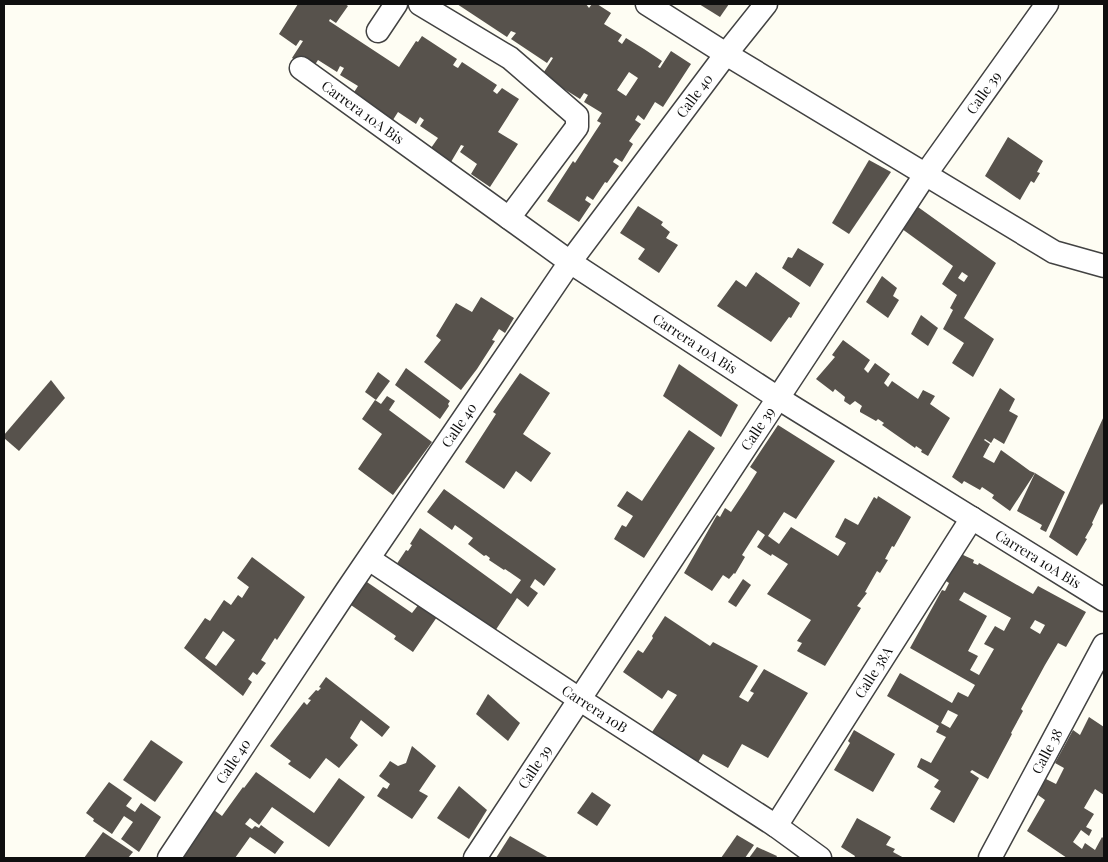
<svg xmlns="http://www.w3.org/2000/svg" width="1108" height="862" viewBox="0 0 1108 862" font-family="'Playfair Display',serif">
	<rect width="100%" height="100%" fill="#fefdf3"/>
	<g fill="#57524c" fill-rule="evenodd">
		<path d="M298 4H345L348 6 336 23 330 19 329 21 399 67 416 41 418 42 422 36 457 59 453 65 456 67 458 68 462 62 497 85 493 91 497 94 502 88 519 99 498 132 518 144 490 187 471 174 477 164 460 152 464 146 461 145 451 162 431 148 438 138 420 126 424 120 420 117 416 124 398 112 391 123 351 97 358 86 340 75 344 68 340 66 337 72 318 60 311 71 292 58 303 41 300 40 296 46 279 34Z"/>
		<path d="M457 4H586L589 8 592 4H597L611 13 604 24 622 35 618 41 622 44 626 38 644 49 662 61 658 67 660 68 671 51 691 64 663 107 655 102 644 120 638 115 635 120 641 124 629 141 633 144 622 162 616 158 614 160 613 162 619 166 607 183 605 182 593 200 587 196 585 200 591 204 579 222 547 201 573 161 575 163 595 132 601 123 597 121 602 113 584 102 588 95 584 93 580 99 542 75 553 58 551 57 547 63 511 39 516 33 511 31 507 37ZM629 72 638 78 626 96 617 90Z"/>
		<path d="M699 4H729L720 17Z"/>
		<path d="M1008 137 1043 161 1037 172 1040 173 1034 183 1031 181 1020 200 985 176Z"/>
		<path d="M869 160 891 172 849 234 832 223Z"/>
		<path d="M911 202 996 263 964 318 994 339 973 377 952 363 964 343 943 329 953 310 950 308 957 295 942 284 953 266 898 226ZM962 272 968 276 964 282 958 278Z"/>
		<path d="M638 206 663 222 661 225 670 232 666 238 678 245 659 273 638 259 645 249 620 233Z"/>
		<path d="M798 248 824 264 810 287 782 268 788 257 792 258Z"/>
		<path d="M756 272 800 303 791 318 789 317 771 342 717 306 736 280 746 287Z"/>
		<path d="M882 276 897 288 893 296 899 300 888 318 866 302Z"/>
		<path d="M481 297 514 318 505 333 499 329 492 340 495 341 477 369 461 390 424 362 441 340 436 336 456 303 472 312Z"/>
		<path d="M921 315 938 328 928 346 911 334Z"/>
		<path d="M843 340 870 360 864 369 868 373 875 363 890 374 884 383 888 387 892 381 918 399 923 390 935 396 930 404 950 418 928 456 921 452 922 450 916 446 915 448 882 425 884 423 878 419 876 421 860 412V410L862 406 855 401 850 405 844 401 845 397 835 389 833 392 816 379 835 357 832 355Z"/>
		<path d="M679 364 738 405 721 437 663 396Z"/>
		<path d="M406 368 450 401 448 404 449 406 440 419 395 385Z"/>
		<path d="M378 372 390 381 376 400 365 392Z"/>
		<path d="M520 373 550 393 523 434 551 453 531 482 516 471 504 489 465 462 496 414 493 412Z"/>
		<path d="M51 380 65 398 19 451 4 438V435Z"/>
		<path d="M1000 388 1015 399 1009 411 1018 416 1004 444 994 438 991 443 985 439 984 440 990 444 983 457 994 463 1001 450 1030 471 1035 473 1010 511 992 498 994 495 982 487 980 490 964 481 962 484 952 477Z"/>
		<path d="M387 396 395 401 389 410 432 442 393 495 358 469 382 434 362 419 375 400 381 404Z"/>
		<path d="M1104 416V500L1102 505 1101 504 1092 523 1093 524 1085 538 1087 539 1077 556 1049 537Z"/>
		<path d="M778 425 835 461 796 519 784 512 768 536 779 544 791 527 838 556 846 543 835 537 845 518 858 525 874 497 877 499 878 496 911 517 894 547 892 546 885 559 888 560 880 573 877 571 865 592 867 593 857 606 861 608 825 666 797 651 802 643 797 641 811 620 767 594 788 564 772 554 771 556 757 547 765 535 758 530 742 555 745 557 735 574 734 573 729 579 723 575 712 591 684 573 717 515 720 517 725 508 731 512 747 488 757 472 750 467Z"/>
		<path d="M689 430 715 448 644 558 614 539 622 525 626 527 633 516 617 506 627 491 642 501Z"/>
		<path d="M1035 473 1065 492 1046 532 1040 529 1042 525 1017 511Z"/>
		<path d="M444 489 556 569 544 586 535 579 530 587 538 593 528 607 517 598 495 631 409 574 410 573 405 569 404 570 396 565 406 550 408 551 412 545 410 544 420 528 511 594 521 580 505 569 504 570 489 560 490 558 486 555 484 556 468 544 473 538 455 525 452 530 427 512Z"/>
		<path d="M961 554 974 560 973 563 978 565 979 563 1033 594 1038 586 1086 612 1066 647 1058 643 1045 665 1021 709 1023 711 1011 733 1012 734 988 779 972 770 970 772 979 778 954 823 930 809 941 791 934 787 939 780 917 767 921 758 931 763 946 737 936 732 939 726 887 696 900 673 952 703 958 692 968 697 975 685 910 648 942 590 945 591 949 583 946 581ZM964 592 1011 618 1004 631 995 626 984 644 994 649 979 675 970 670 978 656 968 651 987 616 959 600ZM1035 620 1045 625 1040 634 1030 628ZM948 710 958 715 950 728 941 723Z"/>
		<path d="M252 557 305 597 277 640 275 638 261 660 266 663 257 675 253 672 248 679 252 682 243 696 184 648 205 618 210 621 224 600 231 605 238 595 242 598 249 587 237 578ZM223 631 235 640 216 666 205 658Z"/>
		<path d="M743 579 751 585 736 607 728 602Z"/>
		<path d="M364 580 412 613 419 604 437 617 413 652 394 639 396 636 348 603Z"/>
		<path d="M665 616 710 646 713 642 758 666 739 697 748 702 754 693 750 691 764 669 808 693 768 758 742 744 728 768 703 754 697 764 650 735 677 695 668 690 662 699 623 672 638 650 643 653 653 638 652 636Z"/>
		<path d="M326 677 390 727 382 737 361 720 350 738 358 745 339 768 326 758 310 779 288 764 291 761 270 746 304 702 307 705 311 700 308 699 316 690 318 691 321 688 319 687Z"/>
		<path d="M488 694 520 723 508 741 476 714Z"/>
		<path d="M1089 717 1104 727V795L1095 789 1084 808 1094 814 1086 827 1092 830 1089 836 1081 830 1073 842 1082 849 1085 843 1095 850 1102 837 1104 839V858H1067L1027 831 1045 800 1038 795 1043 784 1046 779 1056 784 1064 768 1055 763 1073 730 1080 735Z"/>
		<path d="M854 730 895 754 873 792 834 770 850 743 848 741Z"/>
		<path d="M151 740 183 762 155 802 123 780Z"/>
		<path d="M412 746 436 766 419 791 428 796 412 819 377 796 383 787 387 789 390 784 379 776 386 767 390 761 398 766 406 763Z"/>
		<path d="M256 772 314 813 339 778 365 797 329 847 272 807 259 825 250 818 245 824 252 829 255 826 259 828 261 825 284 842 275 854 250 837 235 858H180L214 810 222 816 243 787 244 788Z"/>
		<path d="M109 782 132 798 126 806 135 812 141 803 161 817 139 852 121 839 133 822 124 816 112 834 93 821 94 819 86 813Z"/>
		<path d="M459 786 487 810 469 839 437 818Z"/>
		<path d="M592 792 611 805 597 826 577 813Z"/>
		<path d="M857 818 891 837 886 845 895 849 893 852 904 858H854L855 856 841 847Z"/>
		<path d="M103 832 133 852 128 858H84Z"/>
		<path d="M737 835 754 845 745 858H721Z"/>
		<path d="M510 836 549 858H496Z"/>
		<path d="M757 847 777 856 776 858H749Z"/>
	</g>
	<g fill="none" stroke-linecap="round" stroke-linejoin="round">
		<defs>
			<g id="street">
				<path d="M420 4 510 58 577 116V127L509 218"/>
				<path d="M647 4 726 54 1054 252 1104 266"/>
				<path d="M378 31 396 4"/>
				<path id="s1" d="M301 68 570 262 778 398 1104 600"/>
				<path id="s2" d="M369 559 579 699 776 826 820 858"/>
				<path id="s3" d="M776 826 972 518"/>
				<path id="s4" d="M169 858 347 590 570 262 726 54 766 4"/>
				<path id="s5" d="M475 858 925 175 1047 4"/>
				<path id="s6" d="M990 858 1104 645"/>
			</g>
		</defs>
		<use href="#street" stroke="#424242" stroke-width="25"/>
		<use href="#street" stroke="#fff" stroke-width="22"/>
	</g>
	<g text-anchor="middle" stroke-width="5" stroke-linejoin="round" paint-order="stroke">
		<g font-size="14" fill="#0f0f0f" stroke="#fff">
			<text dy="5" stroke="none"><textPath href="#s5" startOffset="919">Calle 39</textPath></text>
			<text dy="5" stroke="none"><textPath href="#s4" startOffset="926">Calle 40</textPath></text>
			<text dy="5" stroke="none"><textPath href="#s1" startOffset="76">Carrera 10A Bis</textPath></text>
			<text dy="5" stroke="none"><textPath href="#s1" startOffset="481">Carrera 10A Bis</textPath></text>
			<text dy="5" stroke="none"><textPath href="#s4" startOffset="521">Calle 40</textPath></text>
			<text dy="5" stroke="none"><textPath href="#s5" startOffset="514">Calle 39</textPath></text>
			<text dy="5" stroke="none"><textPath href="#s1" startOffset="886">Carrera 10A Bis</textPath></text>
			<text dy="5" stroke="none"><textPath href="#s3" startOffset="182">Calle 38A</textPath></text>
			<text dy="5" stroke="none"><textPath href="#s2" startOffset="271">Carrera 10B</textPath></text>
			<text dy="5" stroke="none"><textPath href="#s6" startOffset="121">Calle 38</textPath></text>
			<text dy="5" stroke="none"><textPath href="#s4" startOffset="116">Calle 40</textPath></text>
			<text dy="5" stroke="none"><textPath href="#s5" startOffset="109">Calle 39</textPath></text>
		</g>
	</g>
	<rect width="1108" height="862" fill="none" stroke="#0f0f0f" stroke-width="10"/>
</svg>
